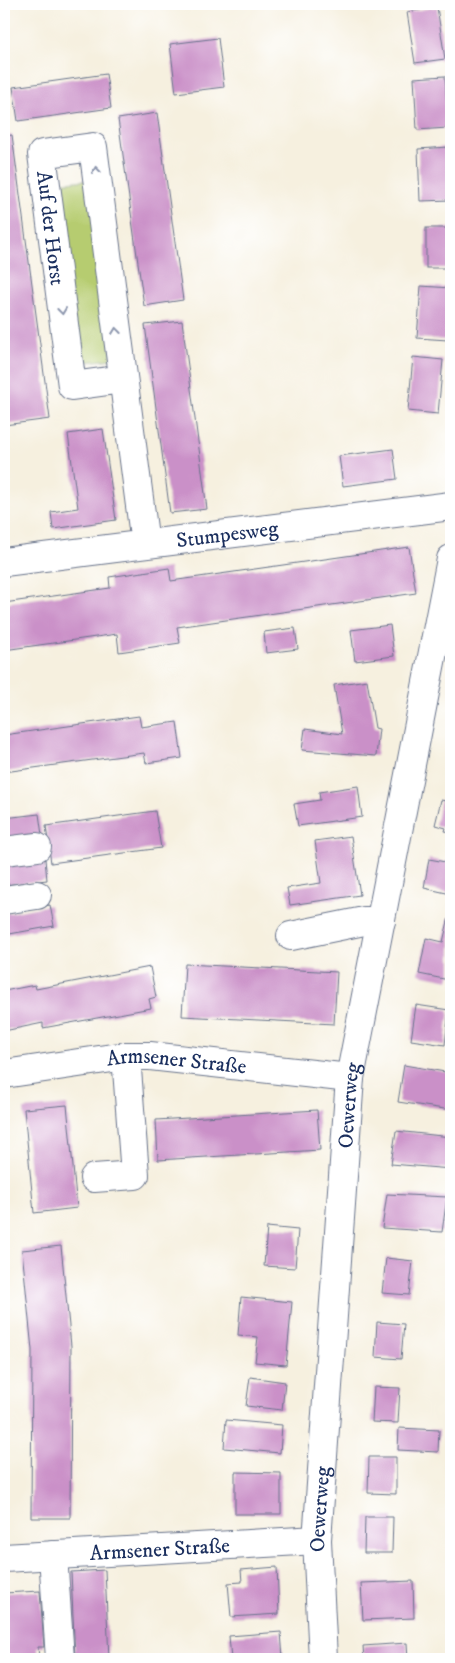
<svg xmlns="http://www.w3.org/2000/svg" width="455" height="1663" viewBox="0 0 455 1663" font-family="'IM FELL DW Pica',serif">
	<rect width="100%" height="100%" fill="#fff"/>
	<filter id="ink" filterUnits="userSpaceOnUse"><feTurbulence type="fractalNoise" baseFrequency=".02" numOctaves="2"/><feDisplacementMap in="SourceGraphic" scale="10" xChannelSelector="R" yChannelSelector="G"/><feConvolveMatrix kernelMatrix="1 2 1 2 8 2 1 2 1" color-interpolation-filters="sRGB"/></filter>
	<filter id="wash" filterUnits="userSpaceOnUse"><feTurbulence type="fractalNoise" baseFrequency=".0096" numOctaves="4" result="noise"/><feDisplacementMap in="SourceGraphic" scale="20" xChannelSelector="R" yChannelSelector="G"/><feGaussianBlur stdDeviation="1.12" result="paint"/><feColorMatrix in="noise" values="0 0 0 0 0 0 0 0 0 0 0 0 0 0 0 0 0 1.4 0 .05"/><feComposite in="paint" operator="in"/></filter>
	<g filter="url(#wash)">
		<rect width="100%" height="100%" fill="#f6f0df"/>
		<path fill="#b6cc70" stroke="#687e67" d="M88 180 112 359 79 363 56 183Z"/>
		<g id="blocks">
			<g fill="#ca90c8">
				<path d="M437 7 445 59 415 63 407 12Z"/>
				<path d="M218 38 224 87 176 93 170 44Z"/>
				<path d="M106 74 111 108 18 121 13 87Z"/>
				<path d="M445 76 448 128 417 130 414 78Z"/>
				<path d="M157 113 183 300 144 306 118 119Z"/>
				<path d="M12 135 50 419 4 425V136Z"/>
				<path d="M449 147 451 200 420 201 418 149Z"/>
				<rect x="426" y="228" width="25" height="40"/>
				<path d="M421 286 451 288 448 340 417 338Z"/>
				<path d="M182 321 207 509 170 513 145 325Z"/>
				<path d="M413 357 443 360 438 414 408 411Z"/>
				<path d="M103 429 116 520 53 529 51 512 78 508 68 434Z"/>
				<path d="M393 449 397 479 343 486 339 456Z"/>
				<path d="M409 547 416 593 177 627 180 643 119 652 117 634 4 650V603L110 588 109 577 169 568 171 581Z"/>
				<path d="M390 625 394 656 355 661 351 630Z"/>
				<path d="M295 628 298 649 266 653 264 632Z"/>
				<path d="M367 680 375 728 379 729 376 756 302 750 305 729 342 734 334 685Z"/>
				<path d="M139 716 141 727 177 722 182 758 146 763 144 753 4 772V735Z"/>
				<path d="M450 746H451V770L446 769Z"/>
				<path d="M358 786 362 817 298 826 294 804 320 800 319 792Z"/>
				<path d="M441 800 451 802V832L445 831 446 828 435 825Z"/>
				<path d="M155 811 161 848 51 863 46 826Z"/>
				<path d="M39 814 42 835 4 840V818Z"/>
				<path d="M351 836 360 895 290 905 287 888 321 883 315 841Z"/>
				<path d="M45 859 47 880 4 885V864Z"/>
				<path d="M429 859 451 863V894L424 888Z"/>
				<path d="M50 905 54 926 4 935V914Z"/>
				<path d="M449 917 451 918V973L449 980 419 974 426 938 443 942Z"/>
				<path d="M185 964 337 972 334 1024 182 1016Z"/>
				<path d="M150 967 156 997 149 999 151 1008 43 1028V1023L4 1031V991L35 985 36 989Z"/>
				<path d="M416 1005 449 1010 445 1045 411 1040Z"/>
				<path d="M404 1065 451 1073V1110L398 1102Z"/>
				<path d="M67 1105 77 1208 34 1213 24 1109Z"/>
				<path d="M317 1110 320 1150 158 1160 156 1120Z"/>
				<path d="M396 1131 451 1137V1169L391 1164Z"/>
				<path d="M387 1194 447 1197 442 1232 382 1228Z"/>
				<path d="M267 1227 298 1230 295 1268 264 1266Z"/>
				<path d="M61 1246 71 1346 70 1518H31L32 1350 22 1250Z"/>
				<path d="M386 1258 413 1261 409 1295 382 1293Z"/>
				<path d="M241 1297 292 1302 286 1365 255 1362 258 1337 238 1335Z"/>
				<path d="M377 1322 404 1324 401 1359 375 1357Z"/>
				<path d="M250 1377 285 1382 282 1410 246 1406Z"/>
				<path d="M374 1387 400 1388 398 1423 372 1422Z"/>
				<path d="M226 1420 282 1425 280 1453 224 1448Z"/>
				<path d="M399 1428 439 1430 438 1452 398 1450Z"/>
				<path d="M369 1457H396V1494L368 1493Z"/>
				<path d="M235 1472 281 1473V1514H235Z"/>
				<path d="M365 1517H393L392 1553H364Z"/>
				<path d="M277 1567 279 1614 231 1617 228 1583 242 1582 241 1570Z"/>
				<path d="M105 1570 109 1659H75L71 1572Z"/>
				<path d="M413 1581 414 1618 363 1620 361 1583Z"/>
				<path d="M40 1591 44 1647H38L39 1659H5L4 1593Z"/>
				<path d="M281 1632 283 1659H231L229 1636Z"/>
				<path d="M407 1643 408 1659H364L363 1646Z"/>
			</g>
		</g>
	</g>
	<g filter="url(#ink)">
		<use href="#blocks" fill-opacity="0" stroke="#68738b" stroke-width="1"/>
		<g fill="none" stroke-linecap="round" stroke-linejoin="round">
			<defs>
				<g id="minor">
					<path d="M123 379 72 386 42 154 93 147 145 544"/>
					<path id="s1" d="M4 562 451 506"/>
					<path d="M4 851 37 847"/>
					<path d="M4 900 37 895"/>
					<path d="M291 936 364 921H381"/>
					<path id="s2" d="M4 1074 126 1056H150L350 1078"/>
					<path d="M94 1178 135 1175 126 1056"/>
					<path d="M53 1555 60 1659"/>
					<path id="s3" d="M4 1558 317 1540"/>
					<path id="s4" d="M323 1659 317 1540 350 1078 451 559"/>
				</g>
			</defs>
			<use href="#minor" stroke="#68738b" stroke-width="30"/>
			<use href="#minor" stroke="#fff" stroke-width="28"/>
		</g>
		<defs><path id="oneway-chevron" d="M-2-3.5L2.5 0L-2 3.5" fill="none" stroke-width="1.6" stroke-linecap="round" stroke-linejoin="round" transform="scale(1.25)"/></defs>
		<g stroke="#8d97ae">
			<use href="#oneway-chevron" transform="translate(96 170) rotate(-97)"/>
			<use href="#oneway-chevron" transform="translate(62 311) rotate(83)"/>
			<use href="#oneway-chevron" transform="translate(116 331) rotate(-97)"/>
		</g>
	</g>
	<g text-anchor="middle" stroke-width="4" stroke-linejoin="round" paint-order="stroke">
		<g font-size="21" fill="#1b2f5e" stroke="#fff">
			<text transform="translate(51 228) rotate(83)" y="7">Auf der Horst</text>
			<text dy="7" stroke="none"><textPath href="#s1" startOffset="225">Stumpesweg</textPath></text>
			<text dy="7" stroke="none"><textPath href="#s2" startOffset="174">Armsener Straße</textPath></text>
			<text dy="7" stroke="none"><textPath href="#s4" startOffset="555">Oewerweg</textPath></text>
			<text dy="7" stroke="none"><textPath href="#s4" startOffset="150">Oewerweg</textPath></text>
			<text dy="7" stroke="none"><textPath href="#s3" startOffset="156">Armsener Straße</textPath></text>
		</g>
	</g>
	<rect width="455" height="1663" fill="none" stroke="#fff" stroke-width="20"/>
</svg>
